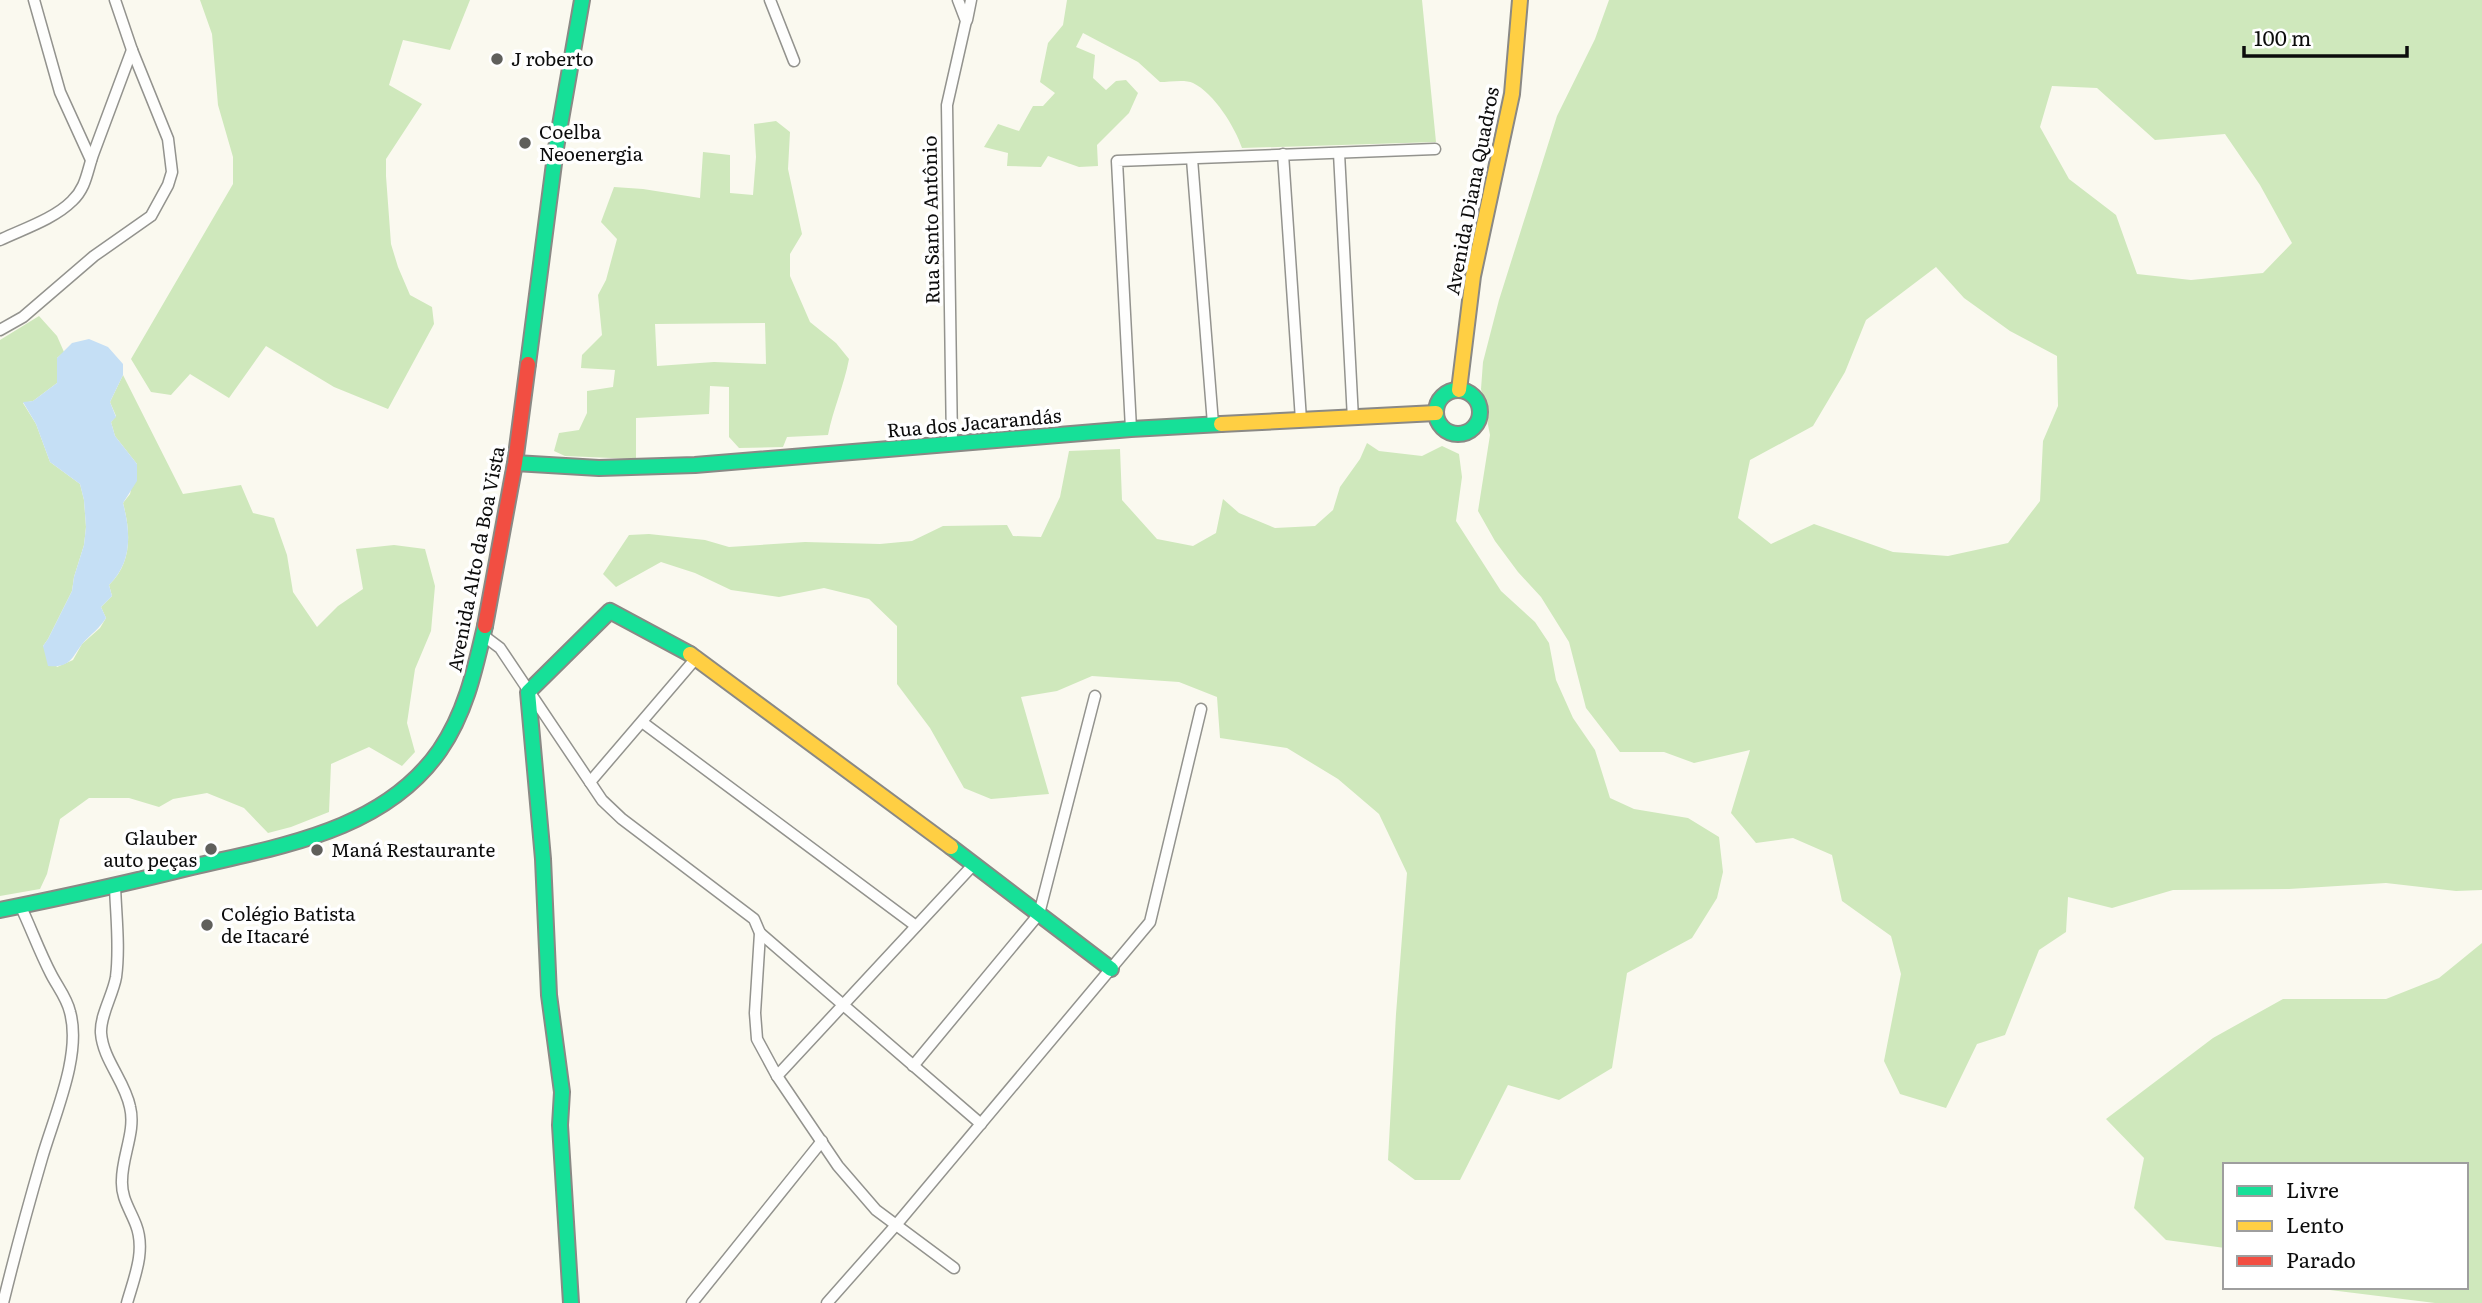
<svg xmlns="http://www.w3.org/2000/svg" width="2482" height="1303" viewBox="0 0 2482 1303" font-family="Literata,serif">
	<rect width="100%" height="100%" fill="#faf9ef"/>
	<g fill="#cfe8bc" fill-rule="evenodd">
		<path d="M200 0H470L450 50 403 40 389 85 422 104 386 159V176L391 244 398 267 410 295 432 307 434 324 388 409 334 387 266 346 229 398 190 374 171 395 151 392 131 359 233 184V157L218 105 212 34Z"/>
		<path d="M1067 0H1422L1436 142 1242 148C1235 127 1214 93 1193 83 1185 79 1169 82 1160 82L1138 62 1083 33 1076 47 1095 55 1093 78 1106 90 1116 81 1126 80 1138 93 1129 113 1097 145 1098 166 1079 167 1048 156 1041 167 1007 166 1008 153 984 147 998 124 1019 131 1033 106H1043L1055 93 1040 82 1048 43 1063 25Z"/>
		<path d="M1609 0H2482V890L2456 891 2386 883 2289 889 2173 890 2112 908 2068 897 2066 932 2039 950 2005 1035 1977 1044 1946 1108 1900 1094 1884 1061 1901 974 1891 936 1842 901 1832 855 1793 838 1756 843 1731 813 1750 750 1694 763 1664 752H1620L1586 708 1569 642 1541 597 1518 572 1495 541 1478 511 1490 435 1481 389 1483 362 1499 300 1557 116 1595 39ZM2052 86 2097 88 2155 140 2225 134 2260 185 2292 243 2263 273 2191 280 2137 274 2116 215 2069 179 2040 127ZM1936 267 1964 298 2010 331 2057 356 2058 406 2043 441 2040 501 2008 543 1948 556 1893 552 1814 524 1771 544 1738 518 1750 460 1813 426 1845 372 1866 320Z"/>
		<path d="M776 121 790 132 788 169 802 234 790 254V276L810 322 836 343 849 359C844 386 833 409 828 435L787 437 783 447 739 448 729 437V387L710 386 709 414 636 418V459L565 456 554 451 559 433 579 430 587 413V391L613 387 615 370 581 368 582 355 602 335 598 295 606 280 617 239 601 222 614 187 643 189 700 198 703 152 730 155V193L753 195 756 157 754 124ZM655 324 765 323 766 364 714 362 657 366Z"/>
		<path d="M39 316 57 336 64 352 57 358V383L33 401 23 403 36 424 50 462 80 484 84 500 86 527 84 545 74 577 72 591 48 639 43 646 57 667 73 660 82 644 100 628 106 618 101 607 112 596 109 585C132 563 131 533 123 503L130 494 137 464 115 436 111 422 116 416 110 402 123 375 183 494 241 485 253 513 274 518 287 555 293 592 317 627 338 606 363 589 356 549 394 545 425 549 435 586 431 631 415 669 407 723 415 752 402 766 369 747 331 764 329 812 291 827 268 833 244 808 207 793 173 799 159 807 129 798H89L60 819 47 874 40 889 0 896V340Z"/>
		<path d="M1367 443 1379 451 1422 456 1442 446 1459 454 1462 477 1456 521 1501 591 1535 622 1549 643 1556 680 1573 718 1595 750 1610 798 1634 809 1688 818 1719 837 1723 872 1717 898 1692 938 1627 973 1612 1068 1559 1100 1508 1085 1460 1180H1415L1388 1160 1396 1014 1407 873 1379 814 1338 779 1287 748 1220 738 1217 697 1179 682 1092 676 1057 691 1021 697 1049 794 991 799 964 788 930 728 897 684V626L869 599 824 588 779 597 731 590 695 573 661 562 616 587 603 574 629 535 649 534 705 540 729 547 805 542 880 544 912 541 943 526 1007 525 1013 536 1041 537 1060 497 1069 451 1120 449 1122 500 1157 539 1193 546 1216 533 1223 499 1239 513 1275 528 1315 526 1333 510 1340 487 1360 459Z"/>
		<path d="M2482 943V1303H2435L2330 1290 2326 1287H2466V1165H2225V1248L2166 1240 2134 1208 2144 1158 2106 1119 2213 1038 2283 999H2386L2439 978Z"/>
	</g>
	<path fill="#c5dff5" d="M89 339 108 347 123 364V375L110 402 116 417 111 422 115 436 137 464V481L123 503C131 534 132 562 109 585L112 596 101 607 106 618C100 628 91 634 83 643 71 658 71 668 48 666L43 646 48 639 72 591 74 577 84 545 86 527 84 500 80 484 50 462 36 424 23 402 33 401 57 383V358L72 343Z"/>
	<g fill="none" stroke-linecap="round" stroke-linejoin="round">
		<defs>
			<g id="street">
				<path d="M34 0 60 92 91 160"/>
				<path d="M770 0 794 61"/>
				<path d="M967 20 971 0"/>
				<path d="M1339 153 1353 419"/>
				<path d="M1283 154 1301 420"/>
				<path d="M1192 159 1213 424"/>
				<path d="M0 240C23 229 54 219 72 201 87 187 87 170 94 152 107 118 119 84 132 50"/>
				<path d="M0 330 23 317 94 256 151 216 168 185 172 172 168 139 132 50 115 0"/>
				<path d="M1131 429 1117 161 1435 149"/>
				<path d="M952 444 947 105 966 21 958 0"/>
				<path d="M484 636 500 648 602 800 622 819 754 919 760 933 755 1013 757 1039 777 1076 838 1166 876 1210 954 1268"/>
				<path d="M642 722 916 926"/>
				<path d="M590 782 697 657"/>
				<path d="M115 886C116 916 120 947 116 977 113 995 100 1015 101 1033 103 1060 125 1081 130 1107 136 1131 122 1156 122 1180 121 1198 130 1209 136 1225 146 1251 134 1278 127 1303"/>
				<path d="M760 933 981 1124"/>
				<path d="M913 1066 1039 914 1095 696"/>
				<path d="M777 1076 974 864"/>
				<path d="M3 1303C15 1254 28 1206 42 1158 54 1116 82 1055 70 1012 67 998 57 986 51 974 39 951 31 928 20 905"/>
				<path d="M692 1303 822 1141"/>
				<path d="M827 1303 896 1225 1150 922 1201 709"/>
			</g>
			<g id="fast">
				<path d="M528 364 556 148 582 0"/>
				<circle cx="1458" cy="412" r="22"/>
				<path d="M515 463 599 468 695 465 1131 429 1221 424"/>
				<path d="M951 847 1111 969"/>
				<path d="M0 910C64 897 128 883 192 867 280 846 384 831 440 750 466 712 475 669 485 626"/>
				<path d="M571 1303 560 1125 562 1092 549 995 543 859 528 692 610 611 690 654"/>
			</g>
			<g id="slow">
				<path d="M1459 390 1473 276 1512 94 1520 0"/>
				<path d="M1221 424 1436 413"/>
				<path d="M690 654 951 847"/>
			</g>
			<path id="jam" d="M485 626 515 463 528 364"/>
		</defs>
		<use href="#street" stroke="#93938e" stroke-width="13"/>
		<use href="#fast" stroke="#8a8985" stroke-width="18"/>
		<use href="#slow" stroke="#8a8985" stroke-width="18"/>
		<use href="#jam" stroke="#8a8985" stroke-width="18"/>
		<use href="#street" stroke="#fefefd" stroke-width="10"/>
		<use href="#fast" stroke="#16e098" stroke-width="14"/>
		<use href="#slow" stroke="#ffcf43" stroke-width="14"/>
		<use href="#jam" stroke="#f24e42" stroke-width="14"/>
	</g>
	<g fill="#5f5f5b" stroke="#fff" stroke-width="2.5">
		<circle cx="497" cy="59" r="7"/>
		<circle cx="525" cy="143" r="7"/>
		<circle cx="211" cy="849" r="7"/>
		<circle cx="317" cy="850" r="7"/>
		<circle cx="207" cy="925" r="7"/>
	</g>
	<g text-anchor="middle" stroke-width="7" stroke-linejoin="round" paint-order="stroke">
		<g font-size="19" fill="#0c0c0c" stroke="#fff" text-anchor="start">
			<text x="511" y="66">J roberto</text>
			<text x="539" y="139">Coelba<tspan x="539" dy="22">Neoenergia</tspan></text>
			<text x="197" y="845" text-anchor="end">Glauber<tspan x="197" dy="22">auto peças</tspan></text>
			<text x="331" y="857">Maná Restaurante</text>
			<text x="221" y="921">Colégio Batista<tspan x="221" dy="22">de Itacaré</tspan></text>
		</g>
		<g font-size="19" fill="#0c0c0c" stroke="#fff">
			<text transform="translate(1472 191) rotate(-79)" y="7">Avenida Diana Quadros</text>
			<text transform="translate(931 220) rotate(-91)" y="7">Rua Santo Antônio</text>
			<text transform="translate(974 423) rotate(-5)" y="7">Rua dos Jacarandás</text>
			<text transform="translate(476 559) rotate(-79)" y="7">Avenida Alto da Boa Vista</text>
		</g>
	</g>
	<rect x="2223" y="1163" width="245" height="126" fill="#ffffff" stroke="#9e9e9e" stroke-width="2"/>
	<rect x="2237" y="1186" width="35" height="10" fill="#16e098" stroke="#9e9e9e" stroke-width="2"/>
	<text x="2286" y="1198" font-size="21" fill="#0c0c0c">Livre</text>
	<rect x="2237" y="1221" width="35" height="10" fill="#ffcf43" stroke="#9e9e9e" stroke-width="2"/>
	<text x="2286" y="1233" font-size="21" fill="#0c0c0c">Lento</text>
	<rect x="2237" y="1256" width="35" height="10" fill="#f24e42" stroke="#9e9e9e" stroke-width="2"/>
	<text x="2286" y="1268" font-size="21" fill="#0c0c0c">Parado</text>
	<path d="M2244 46v10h163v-10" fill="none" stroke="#0c0c0c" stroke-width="3.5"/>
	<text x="2254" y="46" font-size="21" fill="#0c0c0c" stroke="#ffffff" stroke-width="5" paint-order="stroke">100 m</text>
</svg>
